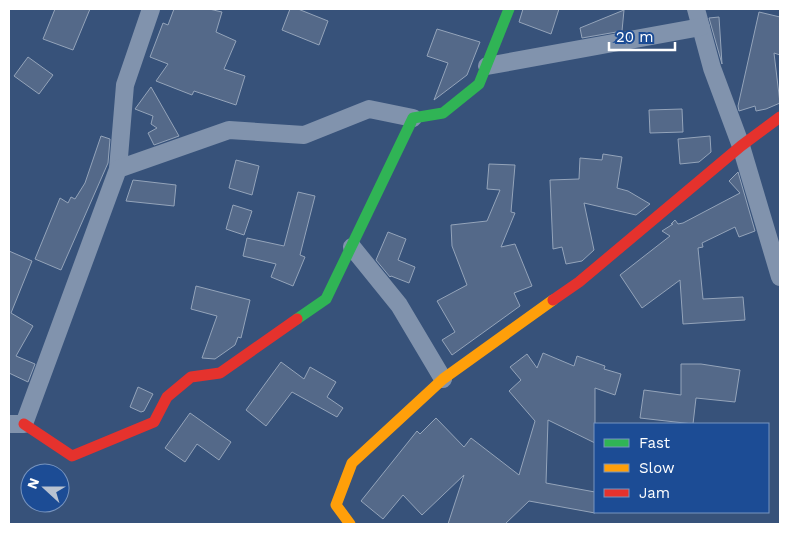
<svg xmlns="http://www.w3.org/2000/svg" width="789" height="533" viewBox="0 0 789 533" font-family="'Work Sans',sans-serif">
	<rect width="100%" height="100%" fill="#37527a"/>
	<g fill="#546989" stroke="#94a4ba">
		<path d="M55 9H90L73 50 43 39Z"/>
		<path d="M174 9H209L222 12 216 32 236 41 224 69 245 76 236 105 194 91 192 95 156 81 168 64 150 57 163 23 168 25Z"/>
		<path d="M290 9H298L328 21 319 45 282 30Z"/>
		<path d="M523 9H559L551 34 519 22Z"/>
		<path d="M624 10 622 31 582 38 580 28Z"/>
		<path d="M759 12 780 17V55L774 53 780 103 766 109 756 111 755 106 739 111 738 106Z"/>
		<path d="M719 17 722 64 709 18Z"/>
		<path d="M437 29 480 42 467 75 434 100 448 63 427 56Z"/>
		<path d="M28 57 53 75 39 94 14 76Z"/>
		<path d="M151 87 179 136 154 145 148 133 157 128 151 124 153 116 135 109Z"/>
		<path d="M682 109 683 132 650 133 649 110Z"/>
		<path d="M101 136 110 139 108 163 61 270 35 259 60 198 68 203 71 197 75 199 85 183Z"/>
		<path d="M710 136 711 152 699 162 680 164 678 139Z"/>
		<path d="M603 154 622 157 617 188 628 191 650 204 636 215 584 203 594 250 582 261 566 264 562 247 553 249 550 180 579 179 580 158 602 160Z"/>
		<path d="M236 160 259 166 252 195 229 188Z"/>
		<path d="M489 164 515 165 511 212 515 213 501 247 515 244 532 286 514 293 520 306 452 355 442 340 455 332 437 301 467 285 452 246 451 225 487 221 500 190 487 189Z"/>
		<path d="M738 172 755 231 739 237 735 227 702 243 703 247 698 248 703 299 743 297 745 320 683 324 680 280 642 308 620 275 670 236 662 231 673 224H671L675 220 678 224 683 223 740 193 729 181Z"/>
		<path d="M133 180 176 185 174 206 126 201Z"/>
		<path d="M298 192 315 196 300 255 305 257 293 286 271 277 276 264 243 256 247 238 284 246Z"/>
		<path d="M233 205 252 211 244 235 226 229Z"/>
		<path d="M388 232 406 239 398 260 415 267 409 283 391 276 390 277 376 260Z"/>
		<path d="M9 251 32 261 11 313 33 326 16 356 35 364 28 382 9 373Z"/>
		<path d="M196 286 250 300 241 338 238 337 235 345 215 359 202 358 217 316 191 309Z"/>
		<path d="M543 353 574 366 577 356 605 366 604 369 621 374 615 395 595 388V443L548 420 546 483 595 492V513L529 501 505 524H448L464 475 422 515 403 495 383 519 361 501 417 431 420 434 436 418 464 447 471 438 519 475 535 421 509 391 521 380 510 367 527 354 537 368Z"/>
		<path d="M281 362 304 379 310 367 336 382 327 397 343 408 337 417 292 392 266 426 246 410Z"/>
		<path d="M681 364H701L740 370 735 402 696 398 693 424 640 418 644 390 681 395Z"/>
		<path d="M138 387 153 394 144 411 141 412 130 407Z"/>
		<path d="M190 413 231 442 219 460 197 444 185 462 165 448Z"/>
	</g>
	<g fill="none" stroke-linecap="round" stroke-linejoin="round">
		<g stroke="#8193ad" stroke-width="18">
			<path d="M696 9 712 68 741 146 780 277"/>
			<path d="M487 66 701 27"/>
			<path d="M118 169 125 85 151 9"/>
			<path d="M352 247 399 305 443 379"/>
			<path d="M9 424H24L118 169 229 130 304 135 369 109 413 118"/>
		</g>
		<path stroke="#30b455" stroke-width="11" d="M297 319 326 299 413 118 443 113 479 84 509 9"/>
		<path stroke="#ff9f0a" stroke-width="11" d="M350 524 336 505 352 463 443 379 553 300"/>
		<g stroke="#e5322d" stroke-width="11">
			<path d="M553 300 579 282 741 146 780 117"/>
			<path d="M24 424 72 456 154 422 167 397 191 377 220 373 297 319"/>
		</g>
	</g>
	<rect width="789" height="533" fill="none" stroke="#ffffff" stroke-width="20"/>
	<rect x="594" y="423" width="175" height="90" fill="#1c4c95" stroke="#7794bf"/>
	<rect x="604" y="439" width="25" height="8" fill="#30b455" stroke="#7794bf"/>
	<text x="639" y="448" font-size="15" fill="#ffffff">Fast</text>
	<rect x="604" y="464" width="25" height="8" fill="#ff9f0a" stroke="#7794bf"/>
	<text x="639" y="473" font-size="15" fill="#ffffff">Slow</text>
	<rect x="604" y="489" width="25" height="8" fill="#e5322d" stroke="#7794bf"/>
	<text x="639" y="498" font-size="15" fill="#ffffff">Jam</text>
	<g transform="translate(45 488) rotate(291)"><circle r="24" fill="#1c4c95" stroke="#7794bf"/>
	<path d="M0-4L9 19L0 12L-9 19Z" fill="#b9c2d0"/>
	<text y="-8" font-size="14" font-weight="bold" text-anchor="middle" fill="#ffffff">N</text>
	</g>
	<path d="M609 42v8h66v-8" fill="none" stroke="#ffffff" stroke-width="2.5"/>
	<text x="616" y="42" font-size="15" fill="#ffffff" stroke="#1c4c95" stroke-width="4" paint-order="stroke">20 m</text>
</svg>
